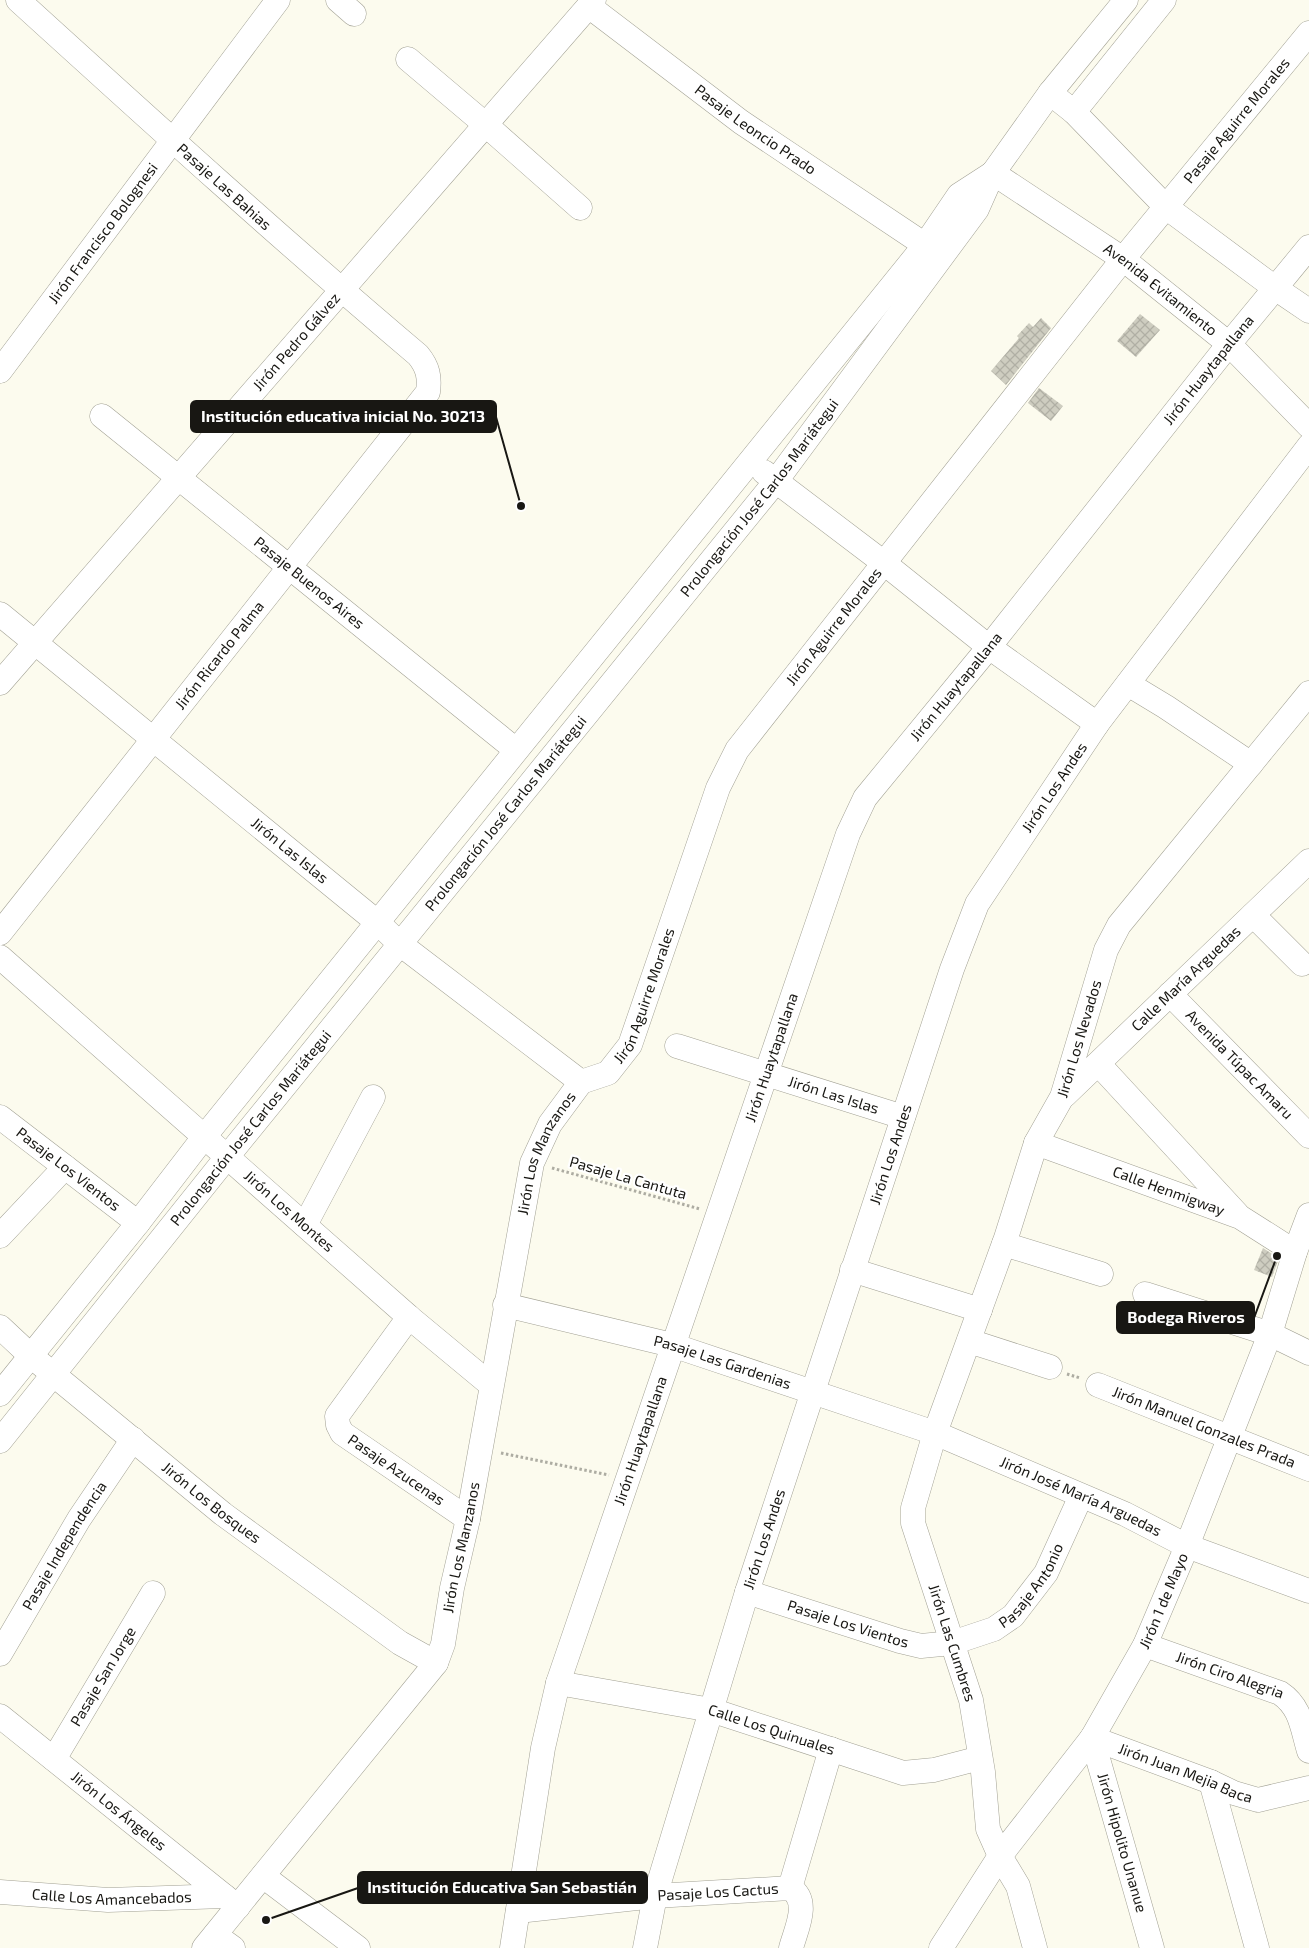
<svg xmlns="http://www.w3.org/2000/svg" width="1309" height="1948" viewBox="0 0 1309 1948" font-family="'Exo 2',sans-serif">
	<defs>
		<pattern id="building-cross-hatch" width="8" height="8" patternUnits="userSpaceOnUse" patternTransform="scale(1.25)"><rect width="8" height="8" fill="#cecdc0"/><path d="M0 0l8 8M0 8l8-8" fill="none" stroke="#b0afa4"/></pattern>
	</defs>
	<rect width="100%" height="100%" fill="#fcfbee"/>
	<g fill="url(#building-cross-hatch)">
		<path d="M1140 314 1160 330 1136 357 1117 341Z"/>
		<path d="M1041 318 1051 328 1006 385 991 371 1019 338 1017 336 1029 323 1033 327Z"/>
		<path d="M1039 388 1063 406 1051 421 1028 403Z"/>
		<path d="M1263 1248 1279 1258 1272 1277 1254 1270Z"/>
	</g>
	<g fill="none" stroke-linecap="round" stroke-linejoin="round">
		<defs>
			<g id="minor">
				<path d="M338 0 354 14"/>
				<path id="s1" d="M590 7 741 122 925 245"/>
				<path d="M408 59 486 125 580 208"/>
				<path d="M1050 93 1074 112 1166 207 1275 288 1309 311"/>
				<path d="M1074 112 1164 0"/>
				<path id="s2" d="M993 173 1123 259 1229 344 1309 426"/>
				<path id="s3" d="M0 371 278 0"/>
				<path id="s4" d="M102 416 516 750"/>
				<path d="M764 472 884 563 989 647 1097 724"/>
				<path id="s5" d="M0 614 377 922 400 944 581 1082"/>
				<path id="s6" d="M0 683 594 0"/>
				<path d="M1128 684 1166 707 1251 764"/>
				<path d="M1253 915 1302 964"/>
				<path id="s7" d="M0 933 428 392C430 377 428 367 418 355 282 240 150 120 18 0"/>
				<path id="s8" d="M0 957 409 1317 491 1385"/>
				<path id="s9" d="M1170 994 1309 1136"/>
				<path id="s10" d="M677 1046 903 1117"/>
				<path d="M1105 1071 1237 1214"/>
				<path id="s11" d="M581 1082 608 1073 630 1045 718 788 737 750 1123 259 1309 33"/>
				<path id="s12" d="M1065 1095 1309 861"/>
				<path id="s13" d="M0 1117 138 1223"/>
				<path id="s14" d="M1036 1143 1240 1217 1295 1252"/>
				<path d="M305 1225 373 1097"/>
				<path d="M0 1236 65 1167"/>
				<path d="M1004 1244 1101 1274"/>
				<path d="M852 1270 980 1310"/>
				<path d="M1145 1294 1270 1334 1309 1353"/>
				<path id="s15" d="M505 1305 672 1345 935 1433 1125 1514 1187 1546 1309 1591"/>
				<path id="s16" d="M409 1317 337 1416 338 1425 342 1433 468 1519"/>
				<path id="s17" d="M0 1327 31 1356 223 1514 400 1643 436 1663"/>
				<path d="M969 1341 1050 1367"/>
				<path id="s18" d="M1098 1385 1309 1469"/>
				<path d="M0 1394 138 1223 204 1137 925 245 959 195 993 173"/>
				<path id="s19" d="M0 1441 227 1157 776 481 977 209 993 173 1050 93 1126 0"/>
				<path id="s20" d="M747 1592 900 1641 921 1646 952 1643 994 1629 1013 1616 1046 1573 1081 1496"/>
				<path id="s21" d="M1145 1645 1280 1693C1301 1707 1302 1728 1309 1751"/>
				<path id="s22" d="M0 1654 79 1519 133 1439"/>
				<path id="s23" d="M558 1683 711 1710 903 1773 934 1770 980 1758"/>
				<path id="s24" d="M0 1716 238 1907"/>
				<path id="s25" d="M1092 1738 1211 1782 1234 1793 1258 1800 1309 1788"/>
				<path id="s26" d="M1092 1738 1152 1948"/>
				<path id="s27" d="M54 1759 153 1593"/>
				<path d="M1211 1782 1257 1948"/>
				<path d="M263 1876 358 1948"/>
				<path d="M790 1888 831 1749"/>
				<path id="s28" d="M0 1892 108 1900 224 1896"/>
				<path id="s29" d="M518 1911 655 1896 790 1888C811 1901 796 1929 791 1948"/>
				<path d="M215 1935 233 1948"/>
				<path id="s30" d="M204 1948 436 1663 443 1644 452 1588 468 1519 532 1163 550 1124 581 1082"/>
				<path id="s31" d="M512 1948 543 1748 558 1683 848 834 865 798 989 647 1229 344 1309 247"/>
				<path id="s32" d="M645 1948 655 1896 747 1592 952 969 977 904 1097 724 1309 446"/>
				<path id="s33" d="M941 1948 1000 1856 1092 1738 1145 1645 1187 1546 1270 1334 1295 1252 1309 1215"/>
				<path id="s34" d="M1035 1948 1018 1886 1000 1856 988 1829 983 1772 971 1700 913 1523V1508L935 1433 1006 1238 1036 1143 1062 1097 1106 950 1119 925 1309 693"/>
			</g>
		</defs>
		<use href="#minor" stroke="#a2a194" stroke-width="25"/>
		<g stroke="#adaca2" stroke-width="3" stroke-dasharray="2.5 2.5" stroke-linecap="butt">
			<path d="M552 1168 700 1209"/>
			<path d="M1067 1374 1080 1378"/>
			<path d="M501 1453 609 1475"/>
		</g>
		<use href="#minor" stroke="#fff" stroke-width="24"/>
	</g>
	<g text-anchor="middle" stroke-width="4.5" stroke-linejoin="round" paint-order="stroke">
		<g font-size="15" fill="#181713" stroke="#fff">
			<text dy="5" stroke="none"><textPath href="#s11" startOffset="1182">Pasaje Aguirre Morales</textPath></text>
			<text dy="5" stroke="none"><textPath href="#s1" startOffset="206">Pasaje Leoncio Prado</textPath></text>
			<text transform="translate(224 187) rotate(42)" y="5">Pasaje Las Bahias</text>
			<text dy="5" stroke="none"><textPath href="#s3" startOffset="172">Jirón Francisco Bolognesi</textPath></text>
			<text dy="5" stroke="none"><textPath href="#s2" startOffset="204">Avenida Evitamiento</textPath></text>
			<text dy="5" stroke="none"><textPath href="#s6" startOffset="452">Jirón Pedro Gálvez</textPath></text>
			<text dy="5" stroke="none"><textPath href="#s31" startOffset="1755">Jirón Huaytapallana</textPath></text>
			<text dy="5" stroke="none"><textPath href="#s19" startOffset="1211">Prolongación José Carlos Mariátegui</textPath></text>
			<text dy="5" stroke="none"><textPath href="#s4" startOffset="266">Pasaje Buenos Aires</textPath></text>
			<text dy="5" stroke="none"><textPath href="#s11" startOffset="535">Jirón Aguirre Morales</textPath></text>
			<text dy="5" stroke="none"><textPath href="#s7" startOffset="354">Jirón Ricardo Palma</textPath></text>
			<text dy="5" stroke="none"><textPath href="#s31" startOffset="1350">Jirón Huaytapallana</textPath></text>
			<text dy="5" stroke="none"><textPath href="#s32" startOffset="1236">Jirón Los Andes</textPath></text>
			<text dy="5" stroke="none"><textPath href="#s19" startOffset="806">Prolongación José Carlos Mariátegui</textPath></text>
			<text dy="5" stroke="none"><textPath href="#s5" startOffset="374">Jirón Las Islas</textPath></text>
			<text dy="5" stroke="none"><textPath href="#s12" startOffset="168">Calle María Arguedas</textPath></text>
			<text dy="5" stroke="none"><textPath href="#s11" startOffset="115">Jirón Aguirre Morales</textPath></text>
			<text dy="5" stroke="none"><textPath href="#s34" startOffset="959">Jirón Los Nevados</textPath></text>
			<text dy="5" stroke="none"><textPath href="#s31" startOffset="930">Jirón Huaytapallana</textPath></text>
			<text dy="5" stroke="none"><textPath href="#s9" startOffset="99">Avenida Túpac Amaru</textPath></text>
			<text dy="5" stroke="none"><textPath href="#s10" startOffset="164">Jirón Las Islas</textPath></text>
			<text dy="5" stroke="none"><textPath href="#s19" startOffset="401">Prolongación José Carlos Mariátegui</textPath></text>
			<text dy="5" stroke="none"><textPath href="#s30" startOffset="891">Jirón Los Manzanos</textPath></text>
			<text dy="5" stroke="none"><textPath href="#s32" startOffset="831">Jirón Los Andes</textPath></text>
			<text dy="5" stroke="none"><textPath href="#s13" startOffset="86">Pasaje Los Vientos</textPath></text>
			<text transform="translate(628 1178) rotate(16)" y="5">Pasaje La Cantuta</text>
			<text dy="5" stroke="none"><textPath href="#s14" startOffset="141">Calle Henmigway</textPath></text>
			<text dy="5" stroke="none"><textPath href="#s8" startOffset="385">Jirón Los Montes</textPath></text>
			<text dy="5" stroke="none"><textPath href="#s15" startOffset="225">Pasaje Las Gardenias</textPath></text>
			<text dy="5" stroke="none"><textPath href="#s18" startOffset="114">Jirón Manuel Gonzales Prada</textPath></text>
			<text dy="5" stroke="none"><textPath href="#s31" startOffset="525">Jirón Huaytapallana</textPath></text>
			<text dy="5" stroke="none"><textPath href="#s16" startOffset="206">Pasaje Azucenas</textPath></text>
			<text dy="5" stroke="none"><textPath href="#s15" startOffset="608">Jirón José María Arguedas</textPath></text>
			<text dy="5" stroke="none"><textPath href="#s17" startOffset="275">Jirón Los Bosques</textPath></text>
			<text dy="5" stroke="none"><textPath href="#s32" startOffset="426">Jirón Los Andes</textPath></text>
			<text dy="5" stroke="none"><textPath href="#s22" startOffset="126">Pasaje Independencia</textPath></text>
			<text dy="5" stroke="none"><textPath href="#s30" startOffset="486">Jirón Los Manzanos</textPath></text>
			<text dy="5" stroke="none"><textPath href="#s20" startOffset="316">Pasaje Antonio</textPath></text>
			<text dy="5" stroke="none"><textPath href="#s33" startOffset="414">Jirón 1 de Mayo</textPath></text>
			<text dy="5" stroke="none"><textPath href="#s20" startOffset="106">Pasaje Los Vientos</textPath></text>
			<text transform="translate(952 1643) rotate(72)" y="5">Jirón Las Cumbres</text>
			<text dy="5" stroke="none"><textPath href="#s27" startOffset="96">Pasaje San Jorge</textPath></text>
			<text dy="5" stroke="none"><textPath href="#s21" startOffset="90">Jirón Ciro Alegria</textPath></text>
			<text dy="5" stroke="none"><textPath href="#s23" startOffset="219">Calle Los Quinuales</textPath></text>
			<text dy="5" stroke="none"><textPath href="#s25" startOffset="100">Jirón Juan Mejia Baca</textPath></text>
			<text dy="5" stroke="none"><textPath href="#s24" startOffset="152">Jirón Los Ángeles</textPath></text>
			<text dy="5" stroke="none"><textPath href="#s26" startOffset="109">Jirón Hipolito Unanue</textPath></text>
			<text dy="5" stroke="none"><textPath href="#s29" startOffset="201">Pasaje Los Cactus</textPath></text>
			<text dy="5" stroke="none"><textPath href="#s28" startOffset="112">Calle Los Amancebados</textPath></text>
		</g>
	</g>
	<path fill="none" stroke="#181713" stroke-width="2" d="M521 506L496 417M1277 1256L1254 1318M266 1920L358 1888"/>
	<g fill="#181713" stroke="#fff" stroke-width="2">
		<circle cx="521" cy="506" r="5"/>
		<circle cx="1277" cy="1256" r="5"/>
		<circle cx="266" cy="1920" r="5"/>
	</g>
	<g fill="#181713" stroke="#181713" stroke-width="2">
		<rect x="191" y="401" width="305" height="31" rx="5"/>
		<rect x="1117" y="1302" width="137" height="31" rx="5"/>
		<rect x="358" y="1872" width="289" height="31" rx="5"/>
	</g>
	<g font-size="16" text-anchor="middle" font-weight="bold" fill="#fff">
		<text x="343" y="422">Institución educativa inicial No. 30213</text>
		<text x="1186" y="1323">Bodega Riveros</text>
		<text x="502" y="1893">Institución Educativa San Sebastián</text>
	</g>
</svg>
